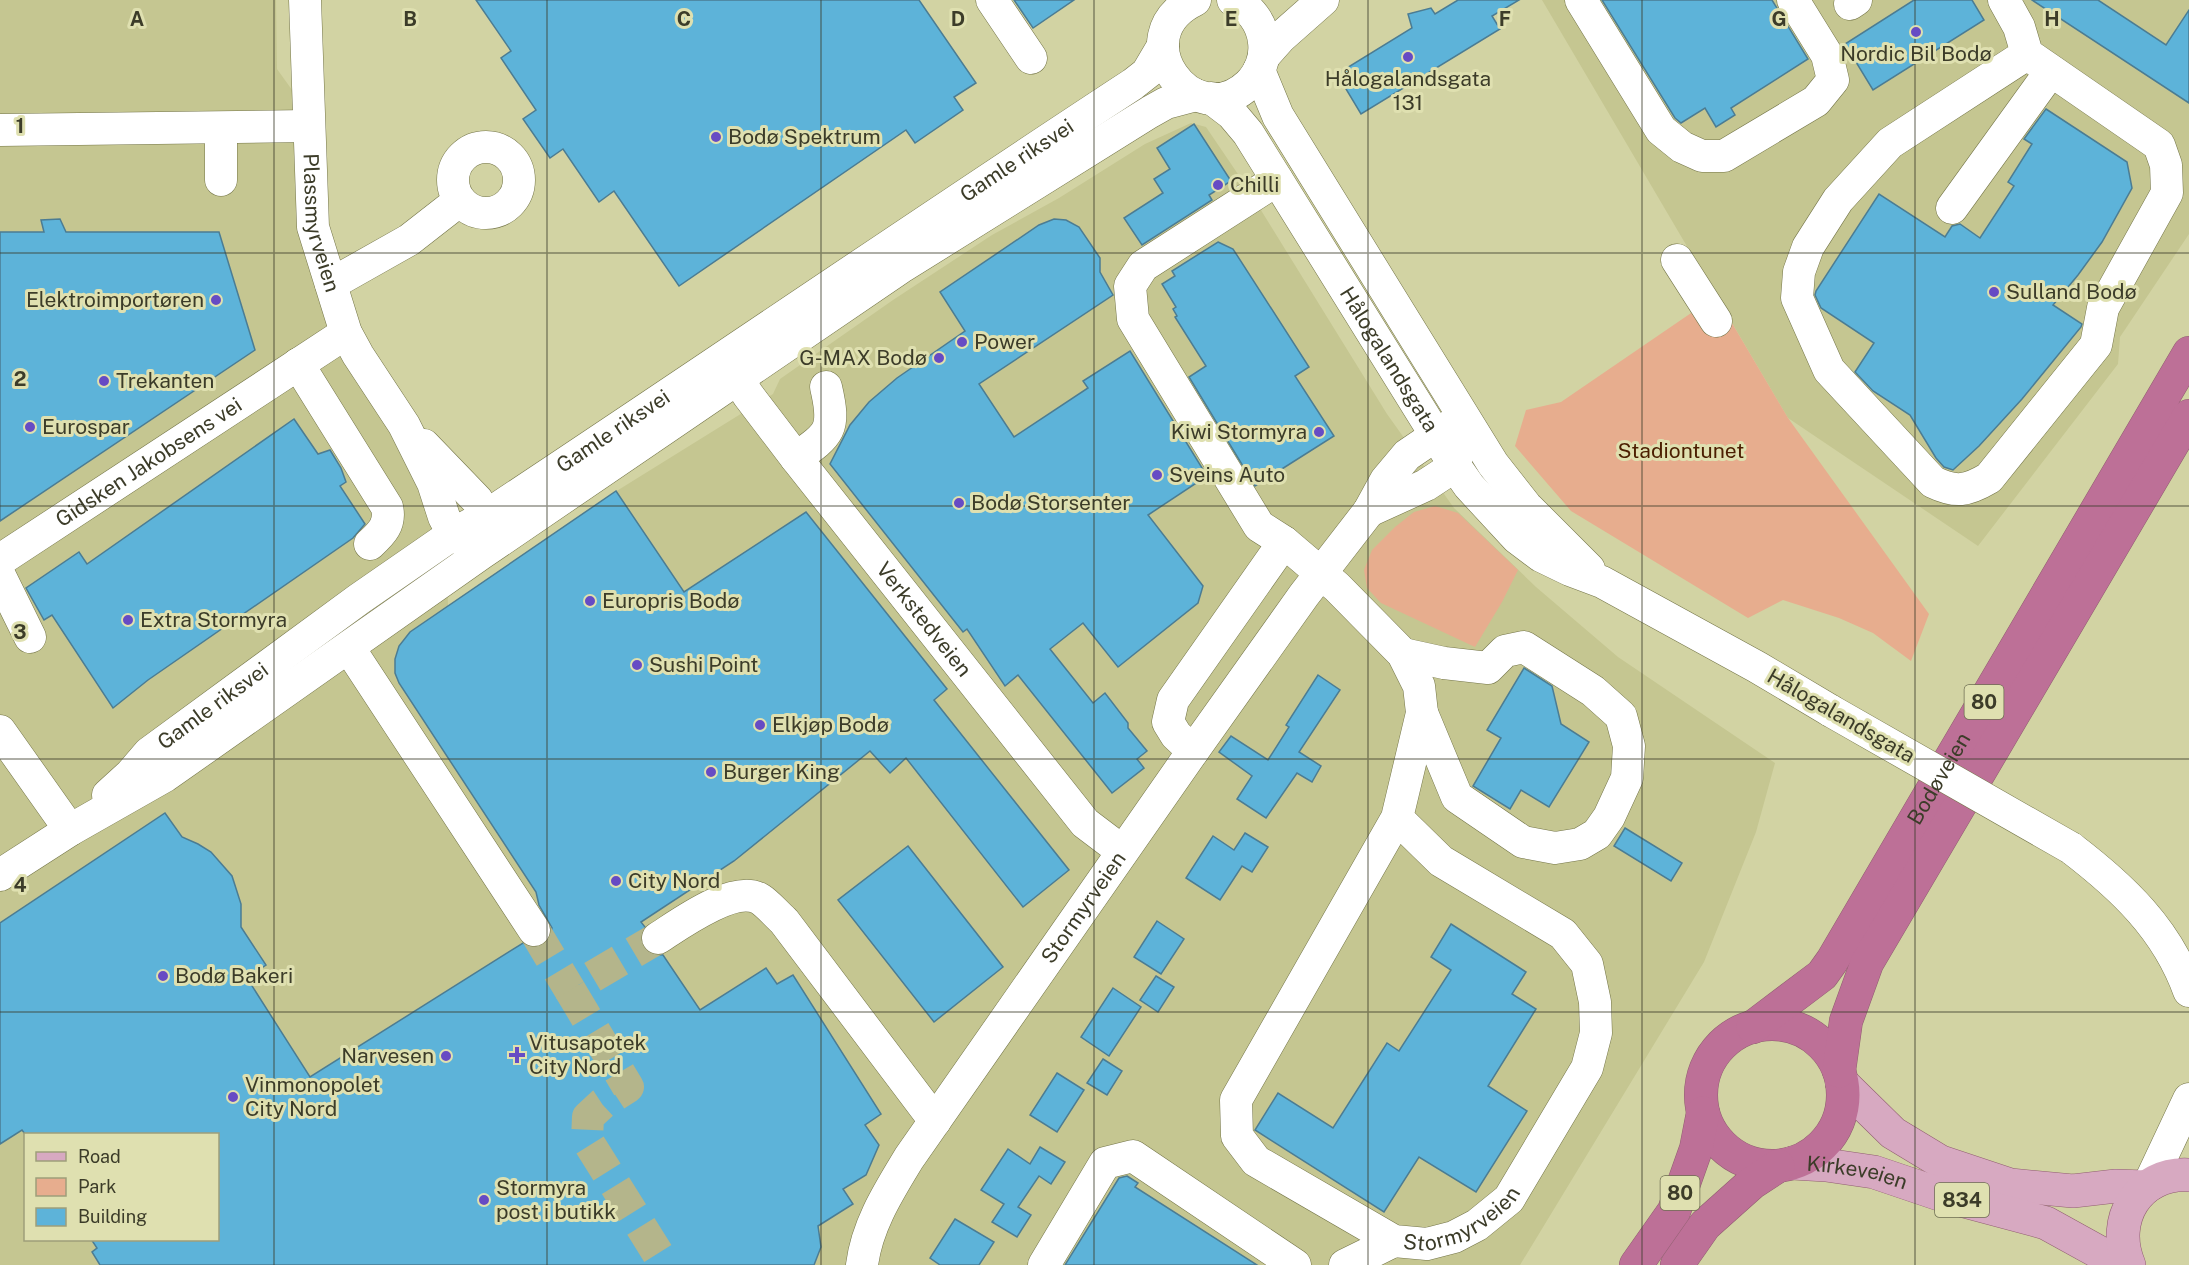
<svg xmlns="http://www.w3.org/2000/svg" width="2189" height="1265" viewBox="0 0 2189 1265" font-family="'Public Sans',sans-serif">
	<rect width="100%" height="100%" fill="#d2d3a3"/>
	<g fill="#c5c691" fill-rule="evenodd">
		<path d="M0 0H276L277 69 315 122 324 232 341 293 445 497 448 606 615 492 773 394 780 379 893 300 992 235 1059 198 1145 144 1191 123 1206 127 1246 186 1387 414 1454 508 1536 587 1618 657 1775 763 1756 832 1704 962 1520 1265H0ZM26 1134H218V1240H26Z"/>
		<path d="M1542 0H2189V234L2120 337 2118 364 1978 546 1788 418Z"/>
	</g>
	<g fill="#e7ad8e">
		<path d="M1716 296 1788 418 1929 614 1911 661 1873 633 1839 618 1783 600 1748 618 1571 511 1515 446 1526 410 1561 402Z"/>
		<path d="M1435 506 1458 513 1518 570 1502 602 1475 647 1381 603 1367 588 1364 570 1372 550 1395 527 1414 512Z"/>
	</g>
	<g fill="#5db3d9" stroke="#4b7c93" stroke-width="1.5">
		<path d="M476 0H919L976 83 954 97 963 110 915 143 906 130 679 286 614 191 599 202 563 149 550 158 523 119 536 110 501 58 511 51Z"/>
		<path d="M1014 0H1074L1033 28Z"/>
		<path d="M1458 0H1519L1492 16 1500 29 1361 114 1337 74 1412 28 1408 14 1431 8 1435 14Z"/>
		<path d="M1602 0H1772L1808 59 1731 108 1735 115 1716 127 1705 108 1681 123 1675 118Z"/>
		<path d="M1914 0H1972L1984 20 1873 90 1845 44Z"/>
		<path d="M2032 0H2098L2166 45 2189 10V103Z"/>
		<path d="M2046 109 2127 162 2132 188 2102 242 2078 275 2053 305 2082 324 2081 327 2022 399 1979 446 1953 470 1944 467 1936 458 1910 415 1873 391 1855 372 1874 343 1821 308 1815 295 1816 291 1879 194 1945 237 1952 226 1960 224 1980 238 2014 186 2008 182 2032 144 2024 139Z"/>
		<path d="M1194 124 1231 181 1209 195 1212 200 1142 245 1124 218 1163 193 1154 179 1170 169 1157 148Z"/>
		<path d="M60 219 66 232H219L255 350 0 521V232H44L41 220Z"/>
		<path d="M1054 219 1066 220 1079 227 1100 258V272L1113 295 979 384 1014 437 1088 388 1083 381 1130 351 1207 476 1148 515 1203 586 1198 603 1118 667 1083 623 1050 649 1093 703 1105 693 1128 723V728L1147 751 1137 759 1144 768 1112 793 1018 675 1005 686 967 629 963 632 830 464 850 425 869 402 897 378 965 331 940 292 1039 225Z"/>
		<path d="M1218 242 1233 249 1309 367 1295 376 1334 436 1255 486 1189 377 1206 366 1175 317 1177 316 1173 309 1176 307 1162 284 1175 276 1172 271Z"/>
		<path d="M294 419 318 454 330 450 341 468 346 482 340 486 365 524 353 538 148 680 113 708 52 615 44 620 26 588 79 552 87 564Z"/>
		<path d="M616 491 684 592 806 512 947 689 934 700 1069 870 1023 907 906 758 890 773 870 751 734 861 641 922 645 927 640 938 643 948 650 954 663 955 700 1010 766 968 777 984 793 975 881 1114 865 1125 879 1145 866 1175 843 1189 853 1204 818 1226 821 1247 814 1265H100L92 1252 97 1248 91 1239H218V1134H25L22 1130 0 1144V923L165 813 182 837 198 844 211 852 232 876 241 904V927L266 965 247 978 310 1077 523 943 534 948 544 945 550 938 552 928 539 905 536 892 399 683 395 673V659L399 646 410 632Z"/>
		<path d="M1524 668 1552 686 1561 724 1589 742 1549 807 1521 790 1510 809 1473 786 1501 738 1487 730Z"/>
		<path d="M1318 675 1340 690 1299 752 1321 766 1312 782 1297 773 1266 818 1237 799 1252 776 1219 752 1231 736 1268 760 1289 727 1286 725Z"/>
		<path d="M1625 828 1682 863 1671 881 1614 846Z"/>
		<path d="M1245 833 1268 847 1252 872 1242 866 1220 900 1186 878 1213 836 1234 850Z"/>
		<path d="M908 846 1003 967 934 1022 838 900Z"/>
		<path d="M1157 921 1184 939 1161 974 1134 957Z"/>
		<path d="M1451 924 1526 972 1512 994 1536 1009 1488 1086 1527 1111 1476 1192 1419 1157 1384 1212 1255 1130 1278 1093 1333 1128 1387 1043 1399 1051 1451 970 1431 957Z"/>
		<path d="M1156 976 1174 987 1158 1012 1140 1000Z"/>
		<path d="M1113 988 1141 1007 1109 1056 1081 1037Z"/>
		<path d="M1103 1059 1122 1071 1107 1095 1087 1083Z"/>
		<path d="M1057 1073 1084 1090 1057 1132 1030 1115Z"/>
		<path d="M1040 1147 1065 1162 1051 1184 1039 1176 1018 1207 1031 1215 1017 1237 992 1222 1004 1204 981 1190 1008 1149 1030 1164Z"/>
		<path d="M1127 1176 1138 1183 1135 1187 1257 1265H1065L1119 1178Z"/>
		<path d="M955 1219 994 1242 979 1265H940L930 1258Z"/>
	</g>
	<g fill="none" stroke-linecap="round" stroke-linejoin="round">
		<g stroke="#b4b58b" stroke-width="32" stroke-dasharray="32 16" stroke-linecap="butt">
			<path d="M534 930 570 990 658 938"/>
			<path d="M570 990 628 1087 602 1104 588 1117 587 1140 665 1265"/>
		</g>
		<defs>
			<g id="minor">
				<path id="s1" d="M305 0 313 227 346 333 358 355 404 425 433 483 444 517 453 534 470 545"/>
				<path d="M992 0 1031 58"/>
				<path d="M1195 0C1120 36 1193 137 1249 84 1260 73 1266 57 1264 42 1262 23 1250 7 1233 0"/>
				<path d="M1581 0 1661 130 1682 147 1702 156H1724L1816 101 1833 80 1827 55 1793 0"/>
				<path d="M2004 0 2019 27 2027 54 2159 145 2166 165 2167 193 2103 308 2096 345 1989 478C1967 491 1956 493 1933 482L1829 370 1797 298 1799 272 1808 247 1838 200 1890 143 2027 54"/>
				<path d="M1850 4 1856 0"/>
				<path d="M1264 56 1280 38 1323 0"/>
				<path d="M1259 70 1278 116 1493 464 1526 506 1589 569"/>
				<path id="s2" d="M1211 98 1232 114 1248 133 1455 466 1469 486 1517 538 1541 556 1570 570 1602 582 1757 667 1831 711"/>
				<path d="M0 130 308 126"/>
				<circle cx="486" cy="180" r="33"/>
				<path d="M221 180V128"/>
				<path id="s3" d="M1277 180 1143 266 1130 286 1133 319 1259 526 1284 542 1337 587 1403 654 1419 686 1422 713 1397 818 1236 1100 1237 1136 1256 1161 1394 1241 1427 1244 1454 1237 1477 1225 1509 1199 1587 1068 1596 1033 1595 1002 1587 964 1563 934 1441 861 1397 818"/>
				<path d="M1952 208 2051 71"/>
				<path d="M1677 260 1716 321"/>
				<path d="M331 284 409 240 459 201"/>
				<path d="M298 364 387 507C391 524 382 533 370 544"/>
				<path id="s4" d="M738 379 748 395 796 458 1085 823 1122 851"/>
				<path d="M424 445 477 500 486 516 484 536"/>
				<path d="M796 458C830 434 836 430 826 387"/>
				<path d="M1369 511 1426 485 1455 466 1459 445"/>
				<path id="s5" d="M0 560 346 333"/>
				<path d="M0 576 30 637"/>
				<path d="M349 648 534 930"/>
				<path d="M1403 654 1444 663 1488 668 1505 651 1524 647 1593 691 1621 716 1629 746 1627 778 1609 817 1597 834 1580 844 1555 848 1523 842 1457 797 1422 713"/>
				<path d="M0 731 70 830"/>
				<path d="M1193 751 1176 735 1168 722 1173 700 1284 542"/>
				<path id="s6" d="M108 795 131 774 149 753 359 599 453 534 486 516C702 373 916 226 1133 84L1147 73 1163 46"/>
				<path d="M2071 848C2122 887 2167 929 2189 991"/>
				<path d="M0 875 70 830 165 776 482 553 900 268 1150 112 1166 103 1196 95"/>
				<path d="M658 938C680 924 734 884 760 899 768 904 776 914 784 921L935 1121"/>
				<path d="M2148 1186 2189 1099"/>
				<path id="s7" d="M862 1265C867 1225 889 1191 909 1158L1193 751 1304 595 1369 511 1386 480 1407 455 1463 417"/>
				<path d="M1044 1265 1105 1163 1133 1156 1295 1265"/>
				<path d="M1345 1265 1394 1241"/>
			</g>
			<g id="major">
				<path d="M1842 1083 1893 1133 1941 1162 2010 1185 2073 1191 2116 1186 2146 1187"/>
				<path id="s8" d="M1792 1163 1826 1165 1874 1172 1942 1195 2046 1223 2122 1265"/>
				<path d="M2129 1265C2110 1220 2138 1172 2189 1175"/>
			</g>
			<g id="highway">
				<circle cx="1772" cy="1095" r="71"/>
				<path id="s9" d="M1753 1027 1822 975 1832 961 2189 353"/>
				<path d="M1839 1071 1846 1021 1867 963 2189 416"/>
				<path d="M1636 1265 1674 1211 1696 1149 1703 1113"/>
				<path d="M1677 1265 1705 1225 1752 1183 1778 1166"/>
			</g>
		</defs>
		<use href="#minor" stroke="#747548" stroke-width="33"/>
		<use href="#major" stroke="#905e70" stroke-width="34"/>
		<use href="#highway" stroke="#905e70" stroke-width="34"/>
		<use href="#minor" stroke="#fff" stroke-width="32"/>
		<use href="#major" stroke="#d7a9c1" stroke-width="33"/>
		<use href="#highway" stroke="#bd7097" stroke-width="33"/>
		<defs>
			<path id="minor-bridge" d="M1831 711 2071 848"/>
		</defs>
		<use href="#minor-bridge" stroke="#747548" stroke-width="33" stroke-linecap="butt"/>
		<use href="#minor-bridge" stroke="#fff" stroke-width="32"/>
	</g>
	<path fill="none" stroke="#3c3c29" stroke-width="1.5" stroke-opacity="0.55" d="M274 0V1265M547 0V1265M821 0V1265M1094 0V1265M1368 0V1265M1642 0V1265M1915 0V1265M0 253H2189M0 506H2189M0 759H2189M0 1012H2189"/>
	<g fill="#664bc4" stroke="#dfe0b0" stroke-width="2">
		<circle cx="1916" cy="32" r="6"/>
		<circle cx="1408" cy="57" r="6"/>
		<circle cx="716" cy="137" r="6"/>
		<circle cx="1218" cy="185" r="6"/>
		<circle cx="1994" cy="292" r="6"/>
		<circle cx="216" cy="300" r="6"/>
		<circle cx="962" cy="342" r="6"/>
		<circle cx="939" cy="358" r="6"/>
		<circle cx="104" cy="381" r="6"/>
		<circle cx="30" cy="427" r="6"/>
		<circle cx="1319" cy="432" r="6"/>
		<circle cx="1157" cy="475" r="6"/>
		<circle cx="959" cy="503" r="6"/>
		<circle cx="590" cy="601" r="6"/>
		<circle cx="128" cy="620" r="6"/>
		<circle cx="637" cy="665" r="6"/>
		<circle cx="760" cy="725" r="6"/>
		<circle cx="711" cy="772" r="6"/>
		<circle cx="616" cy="881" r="6"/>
		<circle cx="163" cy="976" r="6"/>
		<path d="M514 1046h6v6h6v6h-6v6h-6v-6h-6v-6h6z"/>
		<circle cx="446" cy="1056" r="6"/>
		<circle cx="233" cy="1097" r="6"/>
		<circle cx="484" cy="1200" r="6"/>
	</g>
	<g text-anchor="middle" stroke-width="6" stroke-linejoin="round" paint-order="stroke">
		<g fill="#dfe0b0" stroke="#6d6d52" stroke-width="1.5">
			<rect x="1964.5" y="685" width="39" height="34" rx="4.5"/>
			<rect x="1660.5" y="1176" width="39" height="34" rx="4.5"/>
			<rect x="1935" y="1183" width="54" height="34" rx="4.5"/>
		</g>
		<g font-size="20" font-weight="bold" fill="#3c3c29">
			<text x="1984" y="709">80</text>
			<text x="1680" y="1200">80</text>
			<text x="1962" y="1207">834</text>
		</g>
		<g font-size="21" fill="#3c3c29" stroke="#dfe0b0" text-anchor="start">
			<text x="1916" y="61" text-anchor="middle">Nordic Bil Bodø</text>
			<text x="1408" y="86" text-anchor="middle">Hålogalandsgata<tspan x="1408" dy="24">131</tspan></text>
			<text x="728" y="144">Bodø Spektrum</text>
			<text x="1230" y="192">Chilli</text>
			<text x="2006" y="299">Sulland Bodø</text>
			<text x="204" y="307" text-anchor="end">Elektroimportøren</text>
			<text x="974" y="349">Power</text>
			<text x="927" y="365" text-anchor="end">G-MAX Bodø</text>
			<text x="116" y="388">Trekanten</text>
			<text x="42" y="434">Eurospar</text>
			<text x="1307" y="439" text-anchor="end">Kiwi Stormyra</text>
			<text x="1169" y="482">Sveins Auto</text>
			<text x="971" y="510">Bodø Storsenter</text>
			<text x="602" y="608">Europris Bodø</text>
			<text x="140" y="627">Extra Stormyra</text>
			<text x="649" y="672">Sushi Point</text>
			<text x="772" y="732">Elkjøp Bodø</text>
			<text x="723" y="779">Burger King</text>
			<text x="628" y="888">City Nord</text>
			<text x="175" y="983">Bodø Bakeri</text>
			<text x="529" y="1050">Vitusapotek<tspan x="529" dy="24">City Nord</tspan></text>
			<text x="434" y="1063" text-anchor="end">Narvesen</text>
			<text x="245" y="1092">Vinmonopolet<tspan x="245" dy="24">City Nord</tspan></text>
			<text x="496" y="1195">Stormyra<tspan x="496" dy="24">post i butikk</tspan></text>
		</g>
		<g font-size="21" fill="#3c3c29" stroke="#dfe0b0">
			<text dy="7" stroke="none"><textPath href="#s6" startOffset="1110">Gamle riksvei</textPath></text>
			<text dy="7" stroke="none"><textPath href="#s1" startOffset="224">Plassmyrveien</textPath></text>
			<text dy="7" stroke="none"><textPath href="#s2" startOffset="318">Hålogalandsgata</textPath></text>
			<text dy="7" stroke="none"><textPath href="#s6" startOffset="624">Gamle riksvei</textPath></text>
			<text dy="7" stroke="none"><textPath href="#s5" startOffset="178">Gidsken Jakobsens vei</textPath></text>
			<text dy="7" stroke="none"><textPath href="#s4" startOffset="304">Verkstedveien</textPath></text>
			<text dy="7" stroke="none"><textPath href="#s6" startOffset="138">Gamle riksvei</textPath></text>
			<text transform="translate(1841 716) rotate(30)" y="7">Hålogalandsgata</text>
			<text dy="7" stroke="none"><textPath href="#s9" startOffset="315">Bodøveien</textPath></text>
			<text dy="7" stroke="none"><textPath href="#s7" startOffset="423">Stormyrveien</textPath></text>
			<text dy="7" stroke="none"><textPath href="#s8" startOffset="66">Kirkeveien</textPath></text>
			<text dy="7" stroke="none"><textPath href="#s3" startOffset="1449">Stormyrveien</textPath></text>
		</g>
		<g font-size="21" fill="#4b1e01" stroke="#dfe0b0">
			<text x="1681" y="458">Stadiontunet</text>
		</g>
	</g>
	<g font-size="20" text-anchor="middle" font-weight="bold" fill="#3c3c29" stroke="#dfe0b0" stroke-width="6" stroke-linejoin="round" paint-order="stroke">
		<text x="137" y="26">A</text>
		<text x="410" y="26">B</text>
		<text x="684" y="26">C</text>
		<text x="958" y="26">D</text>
		<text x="1231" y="26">E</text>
		<text x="1505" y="26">F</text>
		<text x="1779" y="26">G</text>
		<text x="2052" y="26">H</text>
		<text x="20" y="133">1</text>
		<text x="20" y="386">2</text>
		<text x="20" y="639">3</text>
		<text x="20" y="892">4</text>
	</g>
	<rect x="24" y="1133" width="195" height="108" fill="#dfe0b0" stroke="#9e9e7a" stroke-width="1.5"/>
	<rect x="36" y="1152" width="30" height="9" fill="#d7a9c1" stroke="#9e9e7a" stroke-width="1.5"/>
	<text x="78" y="1163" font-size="18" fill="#3c3c29">Road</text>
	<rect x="36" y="1178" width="30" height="18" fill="#e7ad8e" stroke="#9e9e7a" stroke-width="1.5"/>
	<text x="78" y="1193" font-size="18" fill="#3c3c29">Park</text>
	<rect x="36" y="1208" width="30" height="18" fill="#5db3d9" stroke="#9e9e7a" stroke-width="1.5"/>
	<text x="78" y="1223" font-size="18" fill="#3c3c29">Building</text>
</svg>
